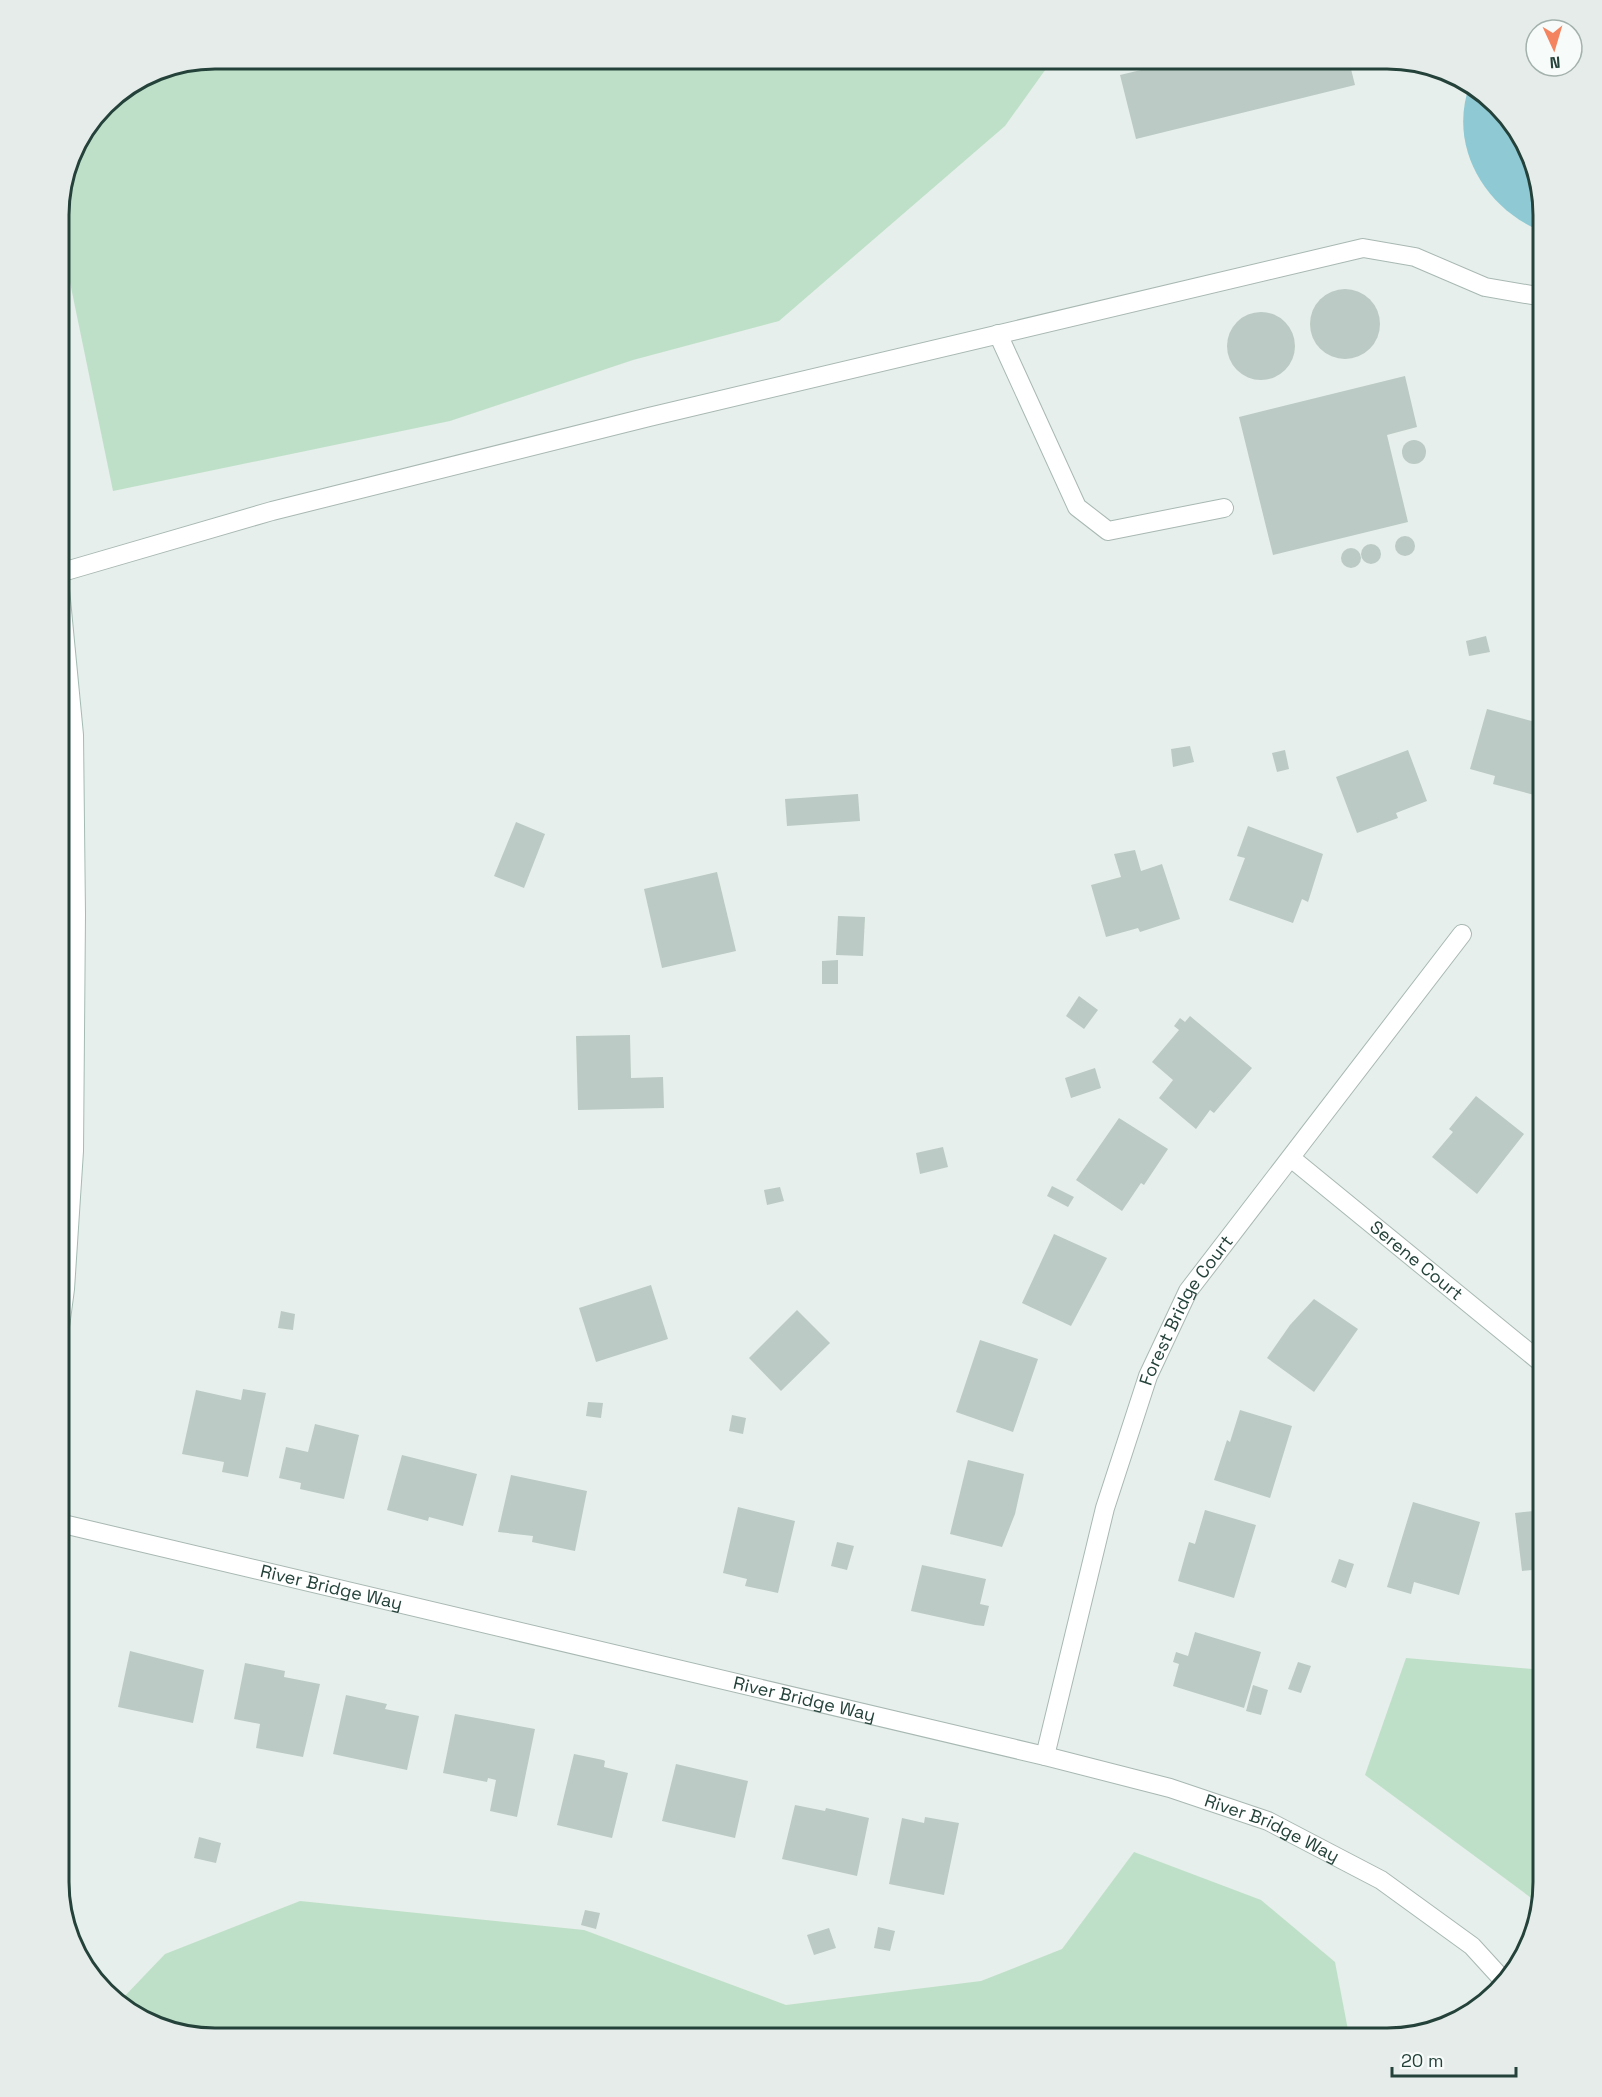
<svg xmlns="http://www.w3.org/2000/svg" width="1602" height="2097" viewBox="0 0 1602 2097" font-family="'Space Grotesk',sans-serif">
	<rect width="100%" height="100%" fill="#e6efeb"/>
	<g fill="#bfe0c8">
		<path d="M215 59H1053L1005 126 779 321 633 360 450 421 113 491 59 229V205L75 146 112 98 156 70Z"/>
		<path d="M1406 1658 1543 1670V1882L1538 1903 1365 1775Z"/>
		<path d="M1134 1852 1261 1900 1335 1962 1348 2030 1346 2038H215L137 2018 120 2001 165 1954 300 1901 584 1930 786 2005 981 1981 1062 1949Z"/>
	</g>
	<path fill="#8ec9d4" d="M1470 84 1517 129 1543 215V232C1485 209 1447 146 1470 84Z"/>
	<g fill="#bbcac4">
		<path d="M1187 59H1319L1321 68 1349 61 1355 85 1136 139 1120 75Z"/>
		<circle cx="1345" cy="324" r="35"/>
		<circle cx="1261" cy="346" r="34"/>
		<path d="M1405 376 1417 427 1387 435 1408 522 1273 555 1239 417Z"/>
		<circle cx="1414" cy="452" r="12"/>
		<circle cx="1405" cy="546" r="10"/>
		<circle cx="1371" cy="554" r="10"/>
		<circle cx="1351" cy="558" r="10"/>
		<path d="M1486 636 1490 652 1469 656 1466 641Z"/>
		<path d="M1487 709 1543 724V758L1534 795 1493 784 1495 776 1470 769Z"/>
		<path d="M1190 746 1194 762 1173 767 1171 749Z"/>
		<path d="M1285 750 1289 769 1277 772 1272 753Z"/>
		<path d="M1408 750 1427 801 1396 813 1398 818 1357 833 1336 777Z"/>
		<path d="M858 794 860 821 787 826 785 799Z"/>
		<path d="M516 822 545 834 524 888 494 876Z"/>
		<path d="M1248 826 1323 854 1309 899 1308 902 1302 899 1293 923 1229 900 1245 858 1237 856Z"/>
		<path d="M1135 850 1141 871 1162 864 1180 919 1140 932 1138 928 1106 937 1091 885 1121 877 1114 854Z"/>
		<path d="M717 872 736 951 662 968 644 889Z"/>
		<path d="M838 916 865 917 863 956 836 955Z"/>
		<path d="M838 960V984H822V961Z"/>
		<path d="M1079 996 1098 1010 1084 1029 1066 1016Z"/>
		<path d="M1190 1016 1252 1068 1214 1113 1210 1110 1196 1129 1159 1098 1173 1080 1152 1062 1179 1030 1174 1026 1180 1018 1185 1022Z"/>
		<path d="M630 1035 631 1078 663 1077 664 1108 578 1110 576 1036Z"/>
		<path d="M1095 1068 1101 1088 1071 1098 1065 1078Z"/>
		<path d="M1476 1096 1524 1134 1477 1194 1432 1157 1453 1132 1449 1129Z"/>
		<path d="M1119 1118 1168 1149 1144 1185 1141 1183 1122 1211 1076 1180Z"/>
		<path d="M943 1147 948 1167 920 1174 916 1153Z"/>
		<path d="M1052 1186 1074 1197 1068 1207 1047 1196Z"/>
		<path d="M780 1187 784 1201 767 1205 764 1190Z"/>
		<path d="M1054 1234 1107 1258 1071 1326 1022 1303Z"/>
		<path d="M651 1285 668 1339 596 1362 579 1308Z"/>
		<path d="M1314 1299 1358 1329 1314 1392 1267 1358 1290 1325Z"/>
		<path d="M797 1310 830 1343 781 1391 749 1358Z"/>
		<path d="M281 1311 295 1314 293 1330 278 1328Z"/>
		<path d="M980 1340 1038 1359 1013 1432 956 1412Z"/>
		<path d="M243 1389 266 1393 248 1477 222 1472 224 1462 182 1454 196 1390 241 1400Z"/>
		<path d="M588 1402 603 1403 601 1418 586 1416Z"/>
		<path d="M1240 1410 1292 1426 1270 1498 1214 1480 1227 1440 1230 1442Z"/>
		<path d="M732 1415 746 1418 743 1434 729 1431Z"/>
		<path d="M315 1424 359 1435 344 1499 300 1489 301 1483 279 1478 286 1447 308 1452Z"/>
		<path d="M402 1455 477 1474 463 1526 429 1517 428 1521 387 1510Z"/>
		<path d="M968 1460 1024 1474 1015 1514 1002 1547 950 1534Z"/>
		<path d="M511 1475 587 1491 575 1551 532 1542 533 1536 498 1532Z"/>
		<path d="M1413 1502 1480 1522 1459 1595 1414 1582 1411 1594 1387 1587Z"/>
		<path d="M738 1507 795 1521 778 1593 745 1586 747 1579 723 1573Z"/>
		<path d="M1205 1510 1256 1525 1234 1598 1178 1581 1189 1542 1195 1544Z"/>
		<path d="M1543 1510V1569L1522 1571 1515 1513Z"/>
		<path d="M837 1542 854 1546 847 1570 831 1566Z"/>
		<path d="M1339 1559 1354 1564 1346 1588 1331 1582Z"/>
		<path d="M922 1565 986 1579 980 1604 989 1606 984 1626 975 1625 911 1611Z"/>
		<path d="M1195 1632 1261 1652 1244 1708 1173 1686 1179 1664 1173 1662 1176 1652 1188 1656Z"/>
		<path d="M130 1651 204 1670 193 1723 118 1707Z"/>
		<path d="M1298 1662 1311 1666 1301 1693 1288 1689Z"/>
		<path d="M245 1663 285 1671 284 1677 320 1684 303 1757 256 1748 260 1724 234 1719Z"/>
		<path d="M1253 1685 1268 1690 1261 1715 1246 1711Z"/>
		<path d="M346 1695 387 1704 385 1709 419 1716 407 1770 333 1754Z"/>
		<path d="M455 1714 535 1729 517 1817 490 1811 496 1780 488 1778 487 1782 443 1773Z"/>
		<path d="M574 1754 603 1760 605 1761 604 1767 628 1773 612 1838 557 1825Z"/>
		<path d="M676 1764 748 1781 735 1838 662 1821Z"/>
		<path d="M795 1805 825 1811 826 1808 869 1818 857 1876 782 1859Z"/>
		<path d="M925 1817 959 1823 944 1895 889 1884 902 1818 924 1823Z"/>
		<path d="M199 1837 221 1843 216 1863 194 1858Z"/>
		<path d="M585 1910 600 1913 596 1929 581 1925Z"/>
		<path d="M878 1927 895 1931 890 1951 874 1948Z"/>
		<path d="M829 1928 836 1948 814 1955 807 1935Z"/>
	</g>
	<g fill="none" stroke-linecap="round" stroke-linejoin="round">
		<defs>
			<g id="lane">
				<path d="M998 334 1077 507 1108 531 1224 508"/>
				<path d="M59 573 272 511 649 417 1363 248 1415 257 1485 287 1543 297"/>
			</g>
			<g id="street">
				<path id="s1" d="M1291 1158 1543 1364"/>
				<path id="s2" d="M59 1523 1045 1756 1170 1788 1268 1821 1381 1880 1472 1946 1503 1980"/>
				<path id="s3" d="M1045 1756 1105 1508 1148 1376 1188 1291 1462 934"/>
			</g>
			<path id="secondary" d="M59 1334 65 1289 74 1151 76 914 74 735 59 579"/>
		</defs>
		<use href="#lane" stroke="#a8b8b2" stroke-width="20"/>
		<use href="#street" stroke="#a8b8b2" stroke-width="20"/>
		<use href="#secondary" stroke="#a4bbb3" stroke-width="20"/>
		<use href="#lane" stroke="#fff" stroke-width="18"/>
		<use href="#street" stroke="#fff" stroke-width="18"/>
		<use href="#secondary" stroke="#fff" stroke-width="18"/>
	</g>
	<g text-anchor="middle" stroke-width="4.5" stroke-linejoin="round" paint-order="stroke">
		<g font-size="18" fill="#24423a" stroke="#f7fbf9">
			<text dy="6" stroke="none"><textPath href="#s1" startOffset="162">Serene Court</textPath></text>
			<text dy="6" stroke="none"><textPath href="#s3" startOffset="470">Forest Bridge Court</textPath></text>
			<text dy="6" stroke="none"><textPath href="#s2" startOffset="280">River Bridge Way</textPath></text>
			<text dy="6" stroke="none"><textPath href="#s2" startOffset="766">River Bridge Way</textPath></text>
			<text dy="6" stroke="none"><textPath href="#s2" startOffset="1252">River Bridge Way</textPath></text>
		</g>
	</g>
	<path d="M0 0H1602V2097H0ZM215 69H1387A146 146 0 0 1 1533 215V1882A146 146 0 0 1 1387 2028H215A146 146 0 0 1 69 1882V215A146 146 0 0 1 215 69Z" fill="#e6ecea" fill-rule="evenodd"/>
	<path fill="none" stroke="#24423a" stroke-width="3" d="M215 69H1387A146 146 0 0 1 1533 215V1882A146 146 0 0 1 1387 2028H215A146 146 0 0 1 69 1882V215A146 146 0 0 1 215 69Z"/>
	<g transform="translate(1554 48) rotate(176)"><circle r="28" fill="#f7fbf9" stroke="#a3b1ad" stroke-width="1.5"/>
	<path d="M0-4.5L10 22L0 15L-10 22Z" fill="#f4845f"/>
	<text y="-9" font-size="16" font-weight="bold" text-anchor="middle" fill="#24423a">N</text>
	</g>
	<path d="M1392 2067v9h124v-9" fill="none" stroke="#24423a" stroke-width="3"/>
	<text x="1401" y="2067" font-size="18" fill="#24423a" stroke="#f7fbf9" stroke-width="4.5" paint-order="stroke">20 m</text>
</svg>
